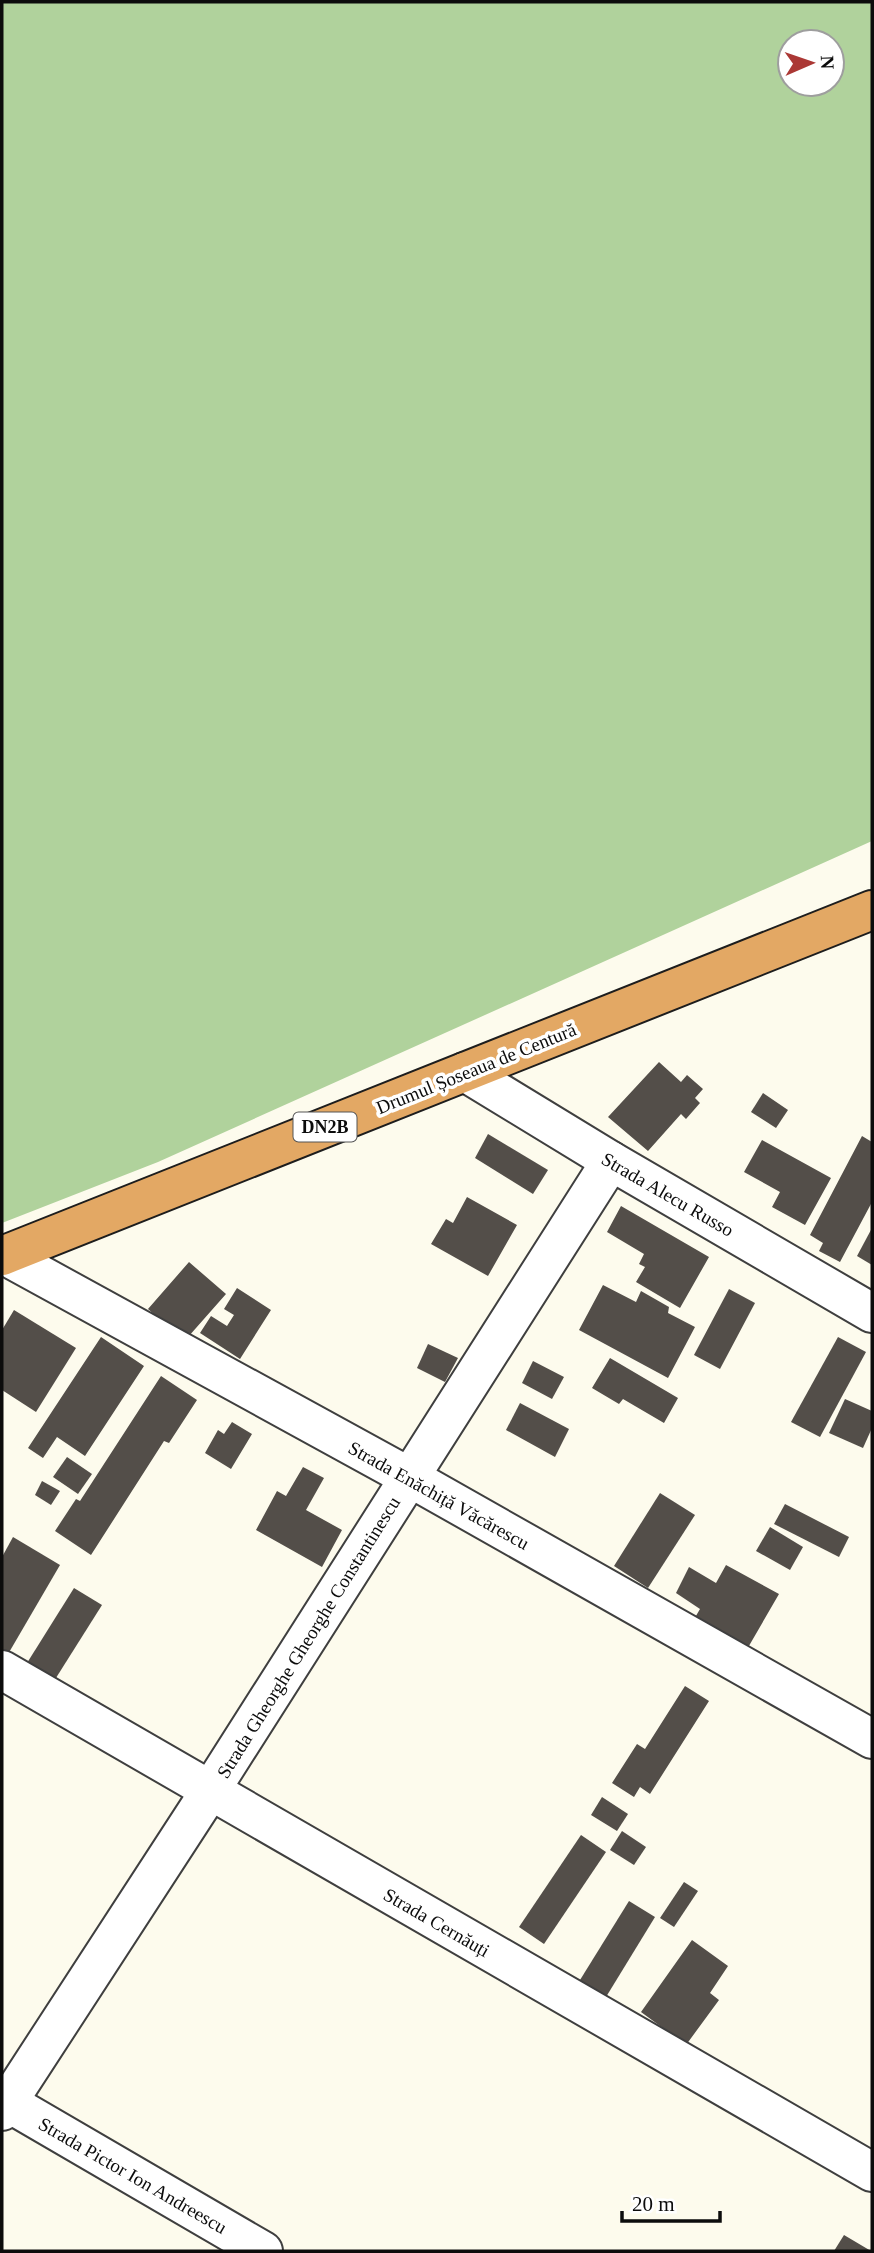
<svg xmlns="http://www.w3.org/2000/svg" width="874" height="2253" viewBox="0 0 874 2253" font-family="Georgia,serif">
	<rect width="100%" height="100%" fill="#fdfbed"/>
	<path fill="#b0d29c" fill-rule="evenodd" d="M2 2H872V841L158 1162 2 1223ZM790 42H832V84H790Z"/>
	<g fill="#534e49">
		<path d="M659 1062 681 1082 687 1075 703 1089 695 1098 700 1103 686 1119 681 1114 648 1151 608 1117Z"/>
		<path d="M763 1093 788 1110 776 1128 751 1112Z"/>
		<path d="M488 1134 548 1170 533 1194 475 1158Z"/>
		<path d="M862 1136 872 1142V1202L840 1262 819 1251 823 1243 810 1235Z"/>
		<path d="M762 1140 831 1178 805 1225 772 1207 780 1192 744 1172Z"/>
		<path d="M467 1197 517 1225 488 1276 431 1244 446 1219 453 1223Z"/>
		<path d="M621 1206 709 1257 680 1308 636 1282 645 1267 639 1264 644 1254 607 1232Z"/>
		<path d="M872 1228V1265L857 1256Z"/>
		<path d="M189 1262 226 1294 181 1345 174 1332 148 1309Z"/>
		<path d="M603 1285 636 1302 641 1291 669 1307 668 1313 695 1327 668 1378 579 1330Z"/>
		<path d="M237 1288 271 1310 240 1359 200 1333 211 1316 227 1326 234 1315 224 1309Z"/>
		<path d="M729 1289 755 1303 720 1369 694 1355Z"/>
		<path d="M14 1310 76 1348 36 1412 2 1390V1330Z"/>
		<path d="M101 1337 144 1366 85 1456 57 1437 43 1458 28 1448Z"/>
		<path d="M838 1337 866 1352 820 1437 791 1422Z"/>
		<path d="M428 1344 458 1358 445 1382 417 1368Z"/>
		<path d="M610 1358 678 1398 664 1423 623 1399 619 1404 592 1388Z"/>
		<path d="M533 1361 564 1377 552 1399 522 1383Z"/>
		<path d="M161 1376 197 1400 169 1443 164 1441 91 1555 55 1531 76 1499 80 1501Z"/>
		<path d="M845 1399 872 1411V1428L863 1448 829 1433Z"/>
		<path d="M520 1403 569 1429 555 1457 506 1430Z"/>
		<path d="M232 1422 252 1434 231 1469 205 1453 218 1430 224 1434Z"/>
		<path d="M67 1457 92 1474 78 1494 53 1477Z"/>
		<path d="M303 1467 324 1478 306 1510 342 1530 322 1567 256 1530 277 1491 286 1496Z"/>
		<path d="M42 1481 60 1491 51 1505 35 1495Z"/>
		<path d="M660 1493 695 1515 648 1588 614 1566Z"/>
		<path d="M785 1504 849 1537 839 1557 774 1524Z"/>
		<path d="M770 1527 803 1547 790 1570 756 1551Z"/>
		<path d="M13 1537 60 1565 4 1661 2 1660V1557Z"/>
		<path d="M726 1565 779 1594 746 1651 693 1621 700 1609 676 1593 689 1567 716 1583Z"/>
		<path d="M74 1588 102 1605 49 1689 22 1671Z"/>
		<path d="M685 1686 709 1701 650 1794 640 1787 634 1797 612 1783 637 1744 645 1749Z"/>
		<path d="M602 1797 628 1814 617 1831 591 1815Z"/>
		<path d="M622 1831 646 1847 634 1865 610 1850Z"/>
		<path d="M581 1835 606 1852 544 1944 519 1927Z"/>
		<path d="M684 1882 698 1891 674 1927 660 1918Z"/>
		<path d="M629 1901 655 1917 606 1997 580 1980Z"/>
		<path d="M692 1940 728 1966 710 1993 719 2000 686 2045 641 2012Z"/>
		<path d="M844 2235 871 2251H834Z"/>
	</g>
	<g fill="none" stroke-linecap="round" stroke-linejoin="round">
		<defs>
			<g id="minor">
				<path d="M465 1072 611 1161 872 1313"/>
				<path d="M4 1255 409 1477 872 1739"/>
				<path d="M2 1670 872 2172"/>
				<path d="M2 2099 263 2251"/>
				<path d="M2 2111 210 1791 611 1161"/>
			</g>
			<path id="highway" d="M2 1256 872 910"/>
		</defs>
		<use href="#minor" stroke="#3f3f3f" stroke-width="42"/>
		<use href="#highway" stroke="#1d1d1d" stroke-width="42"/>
		<use href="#minor" stroke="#fff" stroke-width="38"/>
		<use href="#highway" stroke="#e3a864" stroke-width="38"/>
	</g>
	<g text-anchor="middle" stroke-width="7" stroke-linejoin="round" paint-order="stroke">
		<rect fill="#fff" stroke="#555" stroke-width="2" x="293.5" y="1112.5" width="63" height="29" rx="5"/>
		<g font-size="18" font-weight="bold" fill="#0c0c0c">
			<text x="325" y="1133">DN2B</text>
		</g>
		<g font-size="19" fill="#0c0c0c" stroke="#fff">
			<text transform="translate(476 1068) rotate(-22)" y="7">Drumul Șoseaua de Centură</text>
			<text transform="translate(668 1194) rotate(30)" y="7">Strada Alecu Russo</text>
			<text transform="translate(439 1495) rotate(29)" y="7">Strada Enăchiță Văcărescu</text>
			<text transform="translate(308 1637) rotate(-58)" y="7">Strada Gheorghe Gheorghe Constantinescu</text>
			<text transform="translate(437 1922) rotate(30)" y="7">Strada Cernăuți</text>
			<text transform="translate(133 2175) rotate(30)" y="7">Strada Pictor Ion Andreescu</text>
		</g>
	</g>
	<rect width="874" height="2253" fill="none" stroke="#0c0c0c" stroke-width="7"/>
	<g transform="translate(811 63) rotate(88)"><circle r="33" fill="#ffffff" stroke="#9e9e9e" stroke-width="2"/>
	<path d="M0-5L12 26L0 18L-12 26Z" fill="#ab3835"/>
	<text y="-10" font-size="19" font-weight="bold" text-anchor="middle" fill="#0c0c0c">N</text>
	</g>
	<path d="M622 2211v10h98v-10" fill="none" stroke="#0c0c0c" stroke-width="3.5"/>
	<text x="632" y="2211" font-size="21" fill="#0c0c0c" stroke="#ffffff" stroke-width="5" paint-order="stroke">20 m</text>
</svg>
